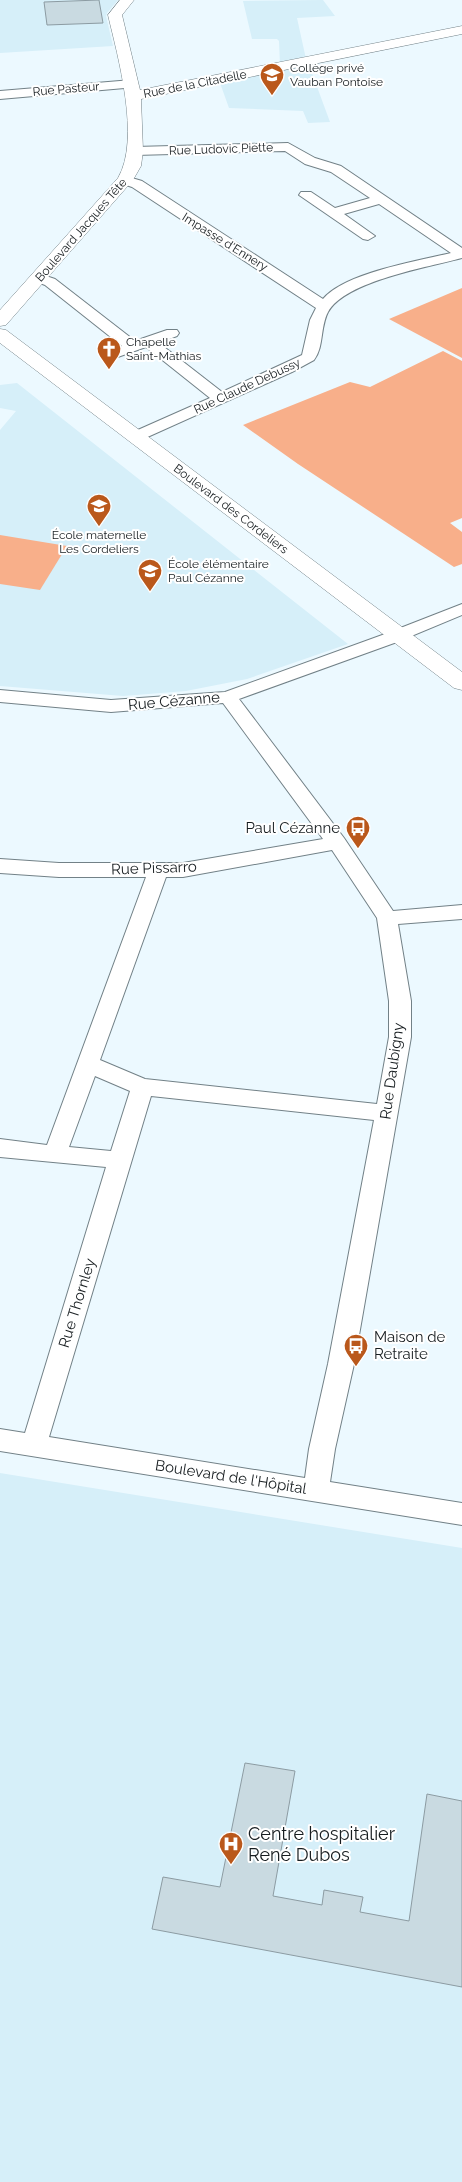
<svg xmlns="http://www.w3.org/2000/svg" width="462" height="2182" viewBox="0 0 462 2182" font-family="Raleway,sans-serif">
	<rect width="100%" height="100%" fill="#ecf9ff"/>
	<g fill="#d6eff9">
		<path d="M0 0H118L107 13 106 16 113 46 0 53Z"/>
		<path d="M323 0 335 16 297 18 306 59 280 65 279 41 277 39H252L243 1Z"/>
		<path d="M309 65 330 122 308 123 303 111 229 108 220 83Z"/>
		<path d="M17 383 348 644 247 679 186 691 123 696 0 686V430L16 411 0 408V385Z"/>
		<path d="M0 1473 462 1548V2182H0Z"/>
	</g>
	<g fill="#f8af8a">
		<path d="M462 288V358L389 319Z"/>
		<path d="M443 351 462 361V518L450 523 462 532V564L454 567 298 464 243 425 350 382 370 387Z"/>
		<path d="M0 535 67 546 40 590 0 584Z"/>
	</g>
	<g fill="#c9dae1" stroke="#8c9ba2">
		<path d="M99 0 103 23 47 25 44 2Z"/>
		<path d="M245 1763 295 1771 273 1896 322 1905 324 1890 363 1897 360 1912 409 1921 427 1794 462 1801V1987L152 1929 163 1877 220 1887Z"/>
	</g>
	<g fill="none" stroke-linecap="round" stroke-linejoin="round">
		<defs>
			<g id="minor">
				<path d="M132 80 138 84 136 87 0 99V91Z"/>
				<path d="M288 143 315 158 341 166 462 248V258C429 267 345 281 328 312 320 327 324 347 314 360L292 372 143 439H131L129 436 131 433 210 398 146 347 115 358H105L102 355 105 352 122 346 45 285 35 281 33 278 35 275 40 274 55 279 135 341 167 330H177L179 333 177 336 159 343 222 392 302 355 310 320 316 308 132 187 120 183 118 180 120 177 125 176 142 181 323 299C345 273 417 261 451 253L379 204 344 214 375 236 368 240 363 239 299 195 301 192H311L335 208 370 198 331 172 305 164 285 151 135 155 128 151 135 147Z"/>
				<path d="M462 604V615L397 642 239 699 344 838 393 911 462 905V919L398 924 411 1001V1037L354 1364 335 1449 330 1482 462 1503V1525L0 1451V1429L25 1433 106 1167 0 1157V1139L47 1145 146 877H59L0 873V859L59 863H183L323 839 223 703 111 712 0 702V690L111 700 225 692 385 634ZM332 850 377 918 389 1001V1037L377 1104 145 1079 100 1060 166 877H183ZM95 1076 130 1091 111 1151 69 1147ZM151 1096 374 1120 328 1364 309 1449 305 1478 49 1437Z"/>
			</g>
			<g id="tertiary">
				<path d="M120 0H134L122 15 140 90 462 26V34L141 99 143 151 141 166 133 180 6 325 0 326V310L118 178C141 139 118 57 108 15Z"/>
				<path d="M0 329 6 330 462 672V690L454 688 0 343Z"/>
			</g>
		</defs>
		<use href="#minor" stroke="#728187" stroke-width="2"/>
		<use href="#tertiary" stroke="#728187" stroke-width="1"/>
		<use href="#minor" fill="#fff" fill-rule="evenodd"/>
		<use href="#tertiary" fill="#fff" fill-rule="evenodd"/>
	</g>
	<defs>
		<symbol id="school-pin" viewBox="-11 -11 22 30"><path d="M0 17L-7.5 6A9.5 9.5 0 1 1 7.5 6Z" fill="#ba581b" stroke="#fff"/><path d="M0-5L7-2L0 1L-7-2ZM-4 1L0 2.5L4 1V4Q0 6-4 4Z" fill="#fff"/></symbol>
		<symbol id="church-pin" viewBox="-11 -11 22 30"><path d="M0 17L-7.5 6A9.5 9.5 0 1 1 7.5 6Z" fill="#ba581b" stroke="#fff"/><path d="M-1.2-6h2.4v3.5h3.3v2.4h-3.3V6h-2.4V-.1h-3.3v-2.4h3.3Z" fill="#fff"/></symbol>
		<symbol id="bus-pin" viewBox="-11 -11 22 30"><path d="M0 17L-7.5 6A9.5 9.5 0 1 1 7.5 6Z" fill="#ba581b" stroke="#fff"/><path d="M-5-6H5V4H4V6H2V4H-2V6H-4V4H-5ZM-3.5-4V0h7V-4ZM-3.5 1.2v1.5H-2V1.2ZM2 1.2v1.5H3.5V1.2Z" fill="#fff"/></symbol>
		<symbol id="hospital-pin" viewBox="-11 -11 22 30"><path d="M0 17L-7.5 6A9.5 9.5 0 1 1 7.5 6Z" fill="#ba581b" stroke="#fff"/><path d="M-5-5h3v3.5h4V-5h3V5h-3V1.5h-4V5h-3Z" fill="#fff"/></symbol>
	</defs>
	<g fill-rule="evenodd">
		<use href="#school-pin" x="258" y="61" width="28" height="38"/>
		<use href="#church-pin" x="95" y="335" width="28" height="38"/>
		<use href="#school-pin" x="85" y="492" width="28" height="38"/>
		<use href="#school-pin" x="136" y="557" width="28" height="38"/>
		<use href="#bus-pin" x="344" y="814" width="28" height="38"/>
		<use href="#bus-pin" x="342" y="1332" width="28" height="38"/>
		<use href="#hospital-pin" x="217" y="1830" width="28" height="38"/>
	</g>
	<g text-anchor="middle" stroke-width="4" stroke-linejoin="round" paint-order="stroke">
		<g font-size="12" fill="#171d20" stroke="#fff" text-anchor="start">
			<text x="290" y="72">Collège privé<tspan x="290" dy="14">Vauban Pontoise</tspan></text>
			<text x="126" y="346">Chapelle<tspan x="126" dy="14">Saint-Mathias</tspan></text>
			<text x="99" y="539" text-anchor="middle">École maternelle<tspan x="99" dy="14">Les Cordeliers</tspan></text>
			<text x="168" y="568">École élémentaire<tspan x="168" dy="14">Paul Cézanne</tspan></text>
		</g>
		<g font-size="12" fill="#171d20" stroke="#fff">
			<text transform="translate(195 84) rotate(-11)" y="4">Rue de la Citadelle</text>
			<text transform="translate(66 89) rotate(-5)" y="4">Rue Pasteur</text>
			<text transform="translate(221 149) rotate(-2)" y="4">Rue Ludovic Piette</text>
			<text transform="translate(81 230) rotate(-49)" y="4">Boulevard Jacques Tête</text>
			<text transform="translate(225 242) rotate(32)" y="4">Impasse d'Ennery</text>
			<text transform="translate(247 386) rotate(-25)" y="4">Rue Claude Debussy</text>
			<text transform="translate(231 509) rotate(37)" y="4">Boulevard des Cordeliers</text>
		</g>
		<g font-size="15" fill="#171d20" stroke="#fff">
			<text transform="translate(174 701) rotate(-5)" y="5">Rue Cézanne</text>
			<text transform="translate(154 868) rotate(-2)" y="5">Rue Pissarro</text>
			<text transform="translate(392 1071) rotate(-82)" y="5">Rue Daubigny</text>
			<text transform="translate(77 1303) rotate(-73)" y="5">Rue Thornley</text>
			<text transform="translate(231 1477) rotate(9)" y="5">Boulevard de l'Hôpital</text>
		</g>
		<g font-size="15" fill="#171d20" stroke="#fff" text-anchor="end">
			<text x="340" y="833">Paul Cézanne</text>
			<text x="374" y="1342" text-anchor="start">Maison de<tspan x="374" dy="17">Retraite</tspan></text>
		</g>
		<g font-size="18" fill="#171d20" stroke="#fff" text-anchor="start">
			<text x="248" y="1840">Centre hospitalier<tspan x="248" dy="21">René Dubos</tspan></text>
		</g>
	</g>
</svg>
